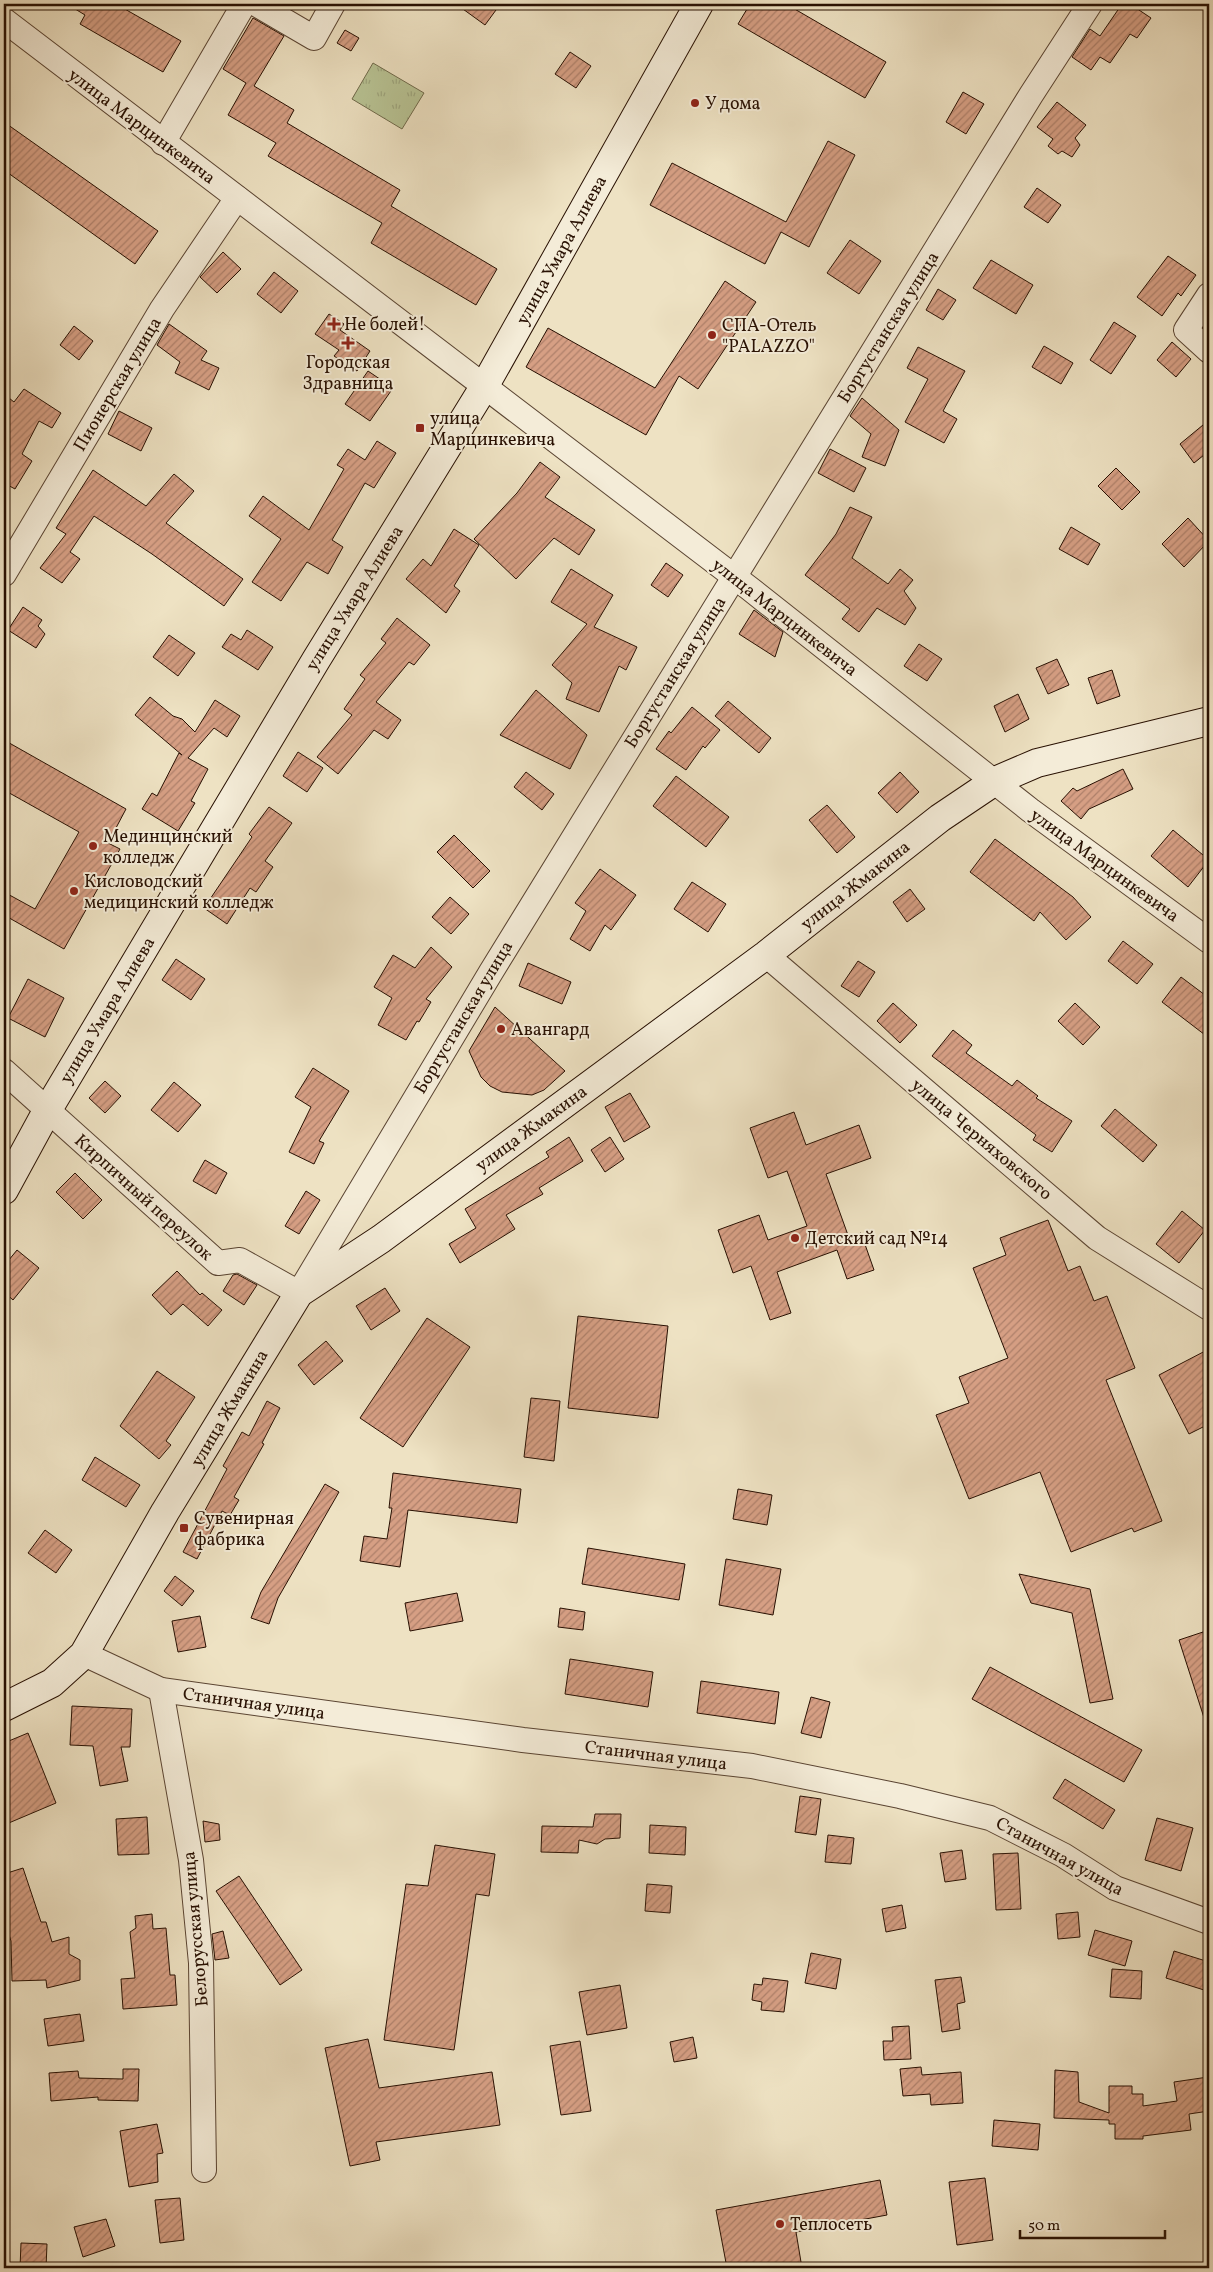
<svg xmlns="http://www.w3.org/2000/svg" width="1213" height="2272" viewBox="0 0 1213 2272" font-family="Vollkorn,serif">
	<defs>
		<pattern id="grass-tufts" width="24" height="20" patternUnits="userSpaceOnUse" patternTransform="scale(1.25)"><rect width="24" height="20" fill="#b8c394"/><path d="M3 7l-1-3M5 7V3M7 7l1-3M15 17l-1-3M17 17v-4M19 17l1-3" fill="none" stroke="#9ea67e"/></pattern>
		<pattern id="building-hatch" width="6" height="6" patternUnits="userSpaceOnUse" patternTransform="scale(1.25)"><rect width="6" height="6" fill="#d69f84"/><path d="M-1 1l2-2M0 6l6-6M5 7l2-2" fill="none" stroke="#ae806a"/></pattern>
	</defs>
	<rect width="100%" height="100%" fill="#eee2c3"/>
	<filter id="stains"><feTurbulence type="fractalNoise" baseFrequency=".004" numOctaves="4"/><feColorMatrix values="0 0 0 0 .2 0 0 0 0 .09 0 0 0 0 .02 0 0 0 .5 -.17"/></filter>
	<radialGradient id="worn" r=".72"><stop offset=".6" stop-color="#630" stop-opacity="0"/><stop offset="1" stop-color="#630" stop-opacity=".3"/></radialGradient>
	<path fill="url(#grass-tufts)" stroke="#706a4b" d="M373 63 424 93 402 129 352 99Z"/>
	<g fill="url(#building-hatch)" stroke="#281002">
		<path d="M67 4H116L181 41 163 72 80 24 85 15Z"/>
		<path d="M456 4H487L496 10 485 25Z"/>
		<path d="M750 4H786L886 62 865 98 738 24Z"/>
		<path d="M1122 4H1130L1151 18 1137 38 1130 34 1110 63 1100 57 1091 70 1072 57 1090 29 1100 36Z"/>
		<path d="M253 18 284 36 254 86 294 110 287 123 400 190 391 206 497 269 476 305 371 243 382 223 268 156 276 143 228 115 246 83 223 69Z"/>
		<path d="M345 30 359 38 351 51 337 43Z"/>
		<path d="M570 52 591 66 576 88 555 74Z"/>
		<path d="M963 92 984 104 966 134 946 122Z"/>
		<path d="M1057 102 1086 125 1075 138 1080 145 1072 157 1062 151 1058 154 1048 146 1053 139 1037 127Z"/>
		<path d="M4 122 158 231 135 264 4 170Z"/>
		<path d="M828 141 855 155 809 247 781 232 765 264 650 205 672 163 786 222Z"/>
		<path d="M1037 188 1061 205 1048 223 1024 207Z"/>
		<path d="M850 240 881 261 859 294 827 273Z"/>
		<path d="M223 252 241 269 217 293 200 277Z"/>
		<path d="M1168 256 1196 275 1181 296 1178 293 1162 316 1137 297Z"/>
		<path d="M991 260 1033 285 1016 314 973 288Z"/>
		<path d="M274 272 298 291 281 313 257 294Z"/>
		<path d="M725 281 756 302 698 389 679 376 646 435 526 367 548 328 655 388Z"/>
		<path d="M938 289 956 300 943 320 926 310Z"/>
		<path d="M329 314 344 324 340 330 370 351 357 371 334 356 339 350 315 334Z"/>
		<path d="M1114 322 1136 336 1111 374 1090 360Z"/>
		<path d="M169 324 207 351 201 360 219 368 209 390 175 373 180 362 157 345Z"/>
		<path d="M74 326 93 341 79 360 60 345Z"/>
		<path d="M1172 342 1191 359 1176 377 1157 360Z"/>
		<path d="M1044 346 1073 363 1061 384 1032 367Z"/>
		<path d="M918 347 965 371 943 411 957 419 944 443 905 422 928 379 907 368Z"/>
		<path d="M368 371 393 388 370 421 345 404Z"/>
		<path d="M24 389 61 413 52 428 39 421 22 454 32 461 15 489 4 483V394L14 402Z"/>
		<path d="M862 398 899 430 885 466 862 457 871 434 850 416Z"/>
		<path d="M119 411 152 428 141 451 108 434Z"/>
		<path d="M1209 420V451L1194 463 1180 444Z"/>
		<path d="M377 441 396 453 374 488 365 483 332 540 343 547 328 574 307 562 281 601 252 582 281 539 249 516 263 496 309 530 344 469 337 465 348 449 365 460Z"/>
		<path d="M830 449 866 468 854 492 818 473Z"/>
		<path d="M540 462 560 477 545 497 595 530 579 555 554 538 516 579 474 539 517 493Z"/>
		<path d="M1116 468 1140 492 1122 510 1098 486Z"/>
		<path d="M93 470 146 506 174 474 194 491 166 523 243 579 224 606 152 554 94 516 70 552 80 559 62 583 40 568 66 534 56 528Z"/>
		<path d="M850 507 872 517 852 558 888 584 900 569 913 580 904 591 916 608 905 625 877 608 859 632 842 619 850 609 805 575 836 534Z"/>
		<path d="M1188 518 1209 541 1184 567 1162 544Z"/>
		<path d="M1071 527 1100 544 1088 565 1059 549Z"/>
		<path d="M454 529 479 545 454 586 460 591 446 613 406 579 423 559 431 566Z"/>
		<path d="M666 563 683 575 668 597 651 585Z"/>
		<path d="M571 569 613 595 594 627 637 647 626 670 619 666 599 712 566 699 572 683 552 665 587 624 551 602Z"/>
		<path d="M23 607 42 620 38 626 45 634 36 648 8 630Z"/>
		<path d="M754 610 783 632 775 657 739 634Z"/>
		<path d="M397 618 430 645 414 665 409 662 376 702 401 720 388 739 374 730 338 774 317 757 352 715 344 709 365 679 360 675 386 643 381 639Z"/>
		<path d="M247 630 273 647 258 670 222 647 231 634 241 640Z"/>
		<path d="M169 635 195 653 178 676 153 657Z"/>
		<path d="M919 644 942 659 927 681 904 666Z"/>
		<path d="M1057 659 1069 685 1048 694 1036 668Z"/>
		<path d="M1112 670 1120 696 1097 704 1088 678Z"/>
		<path d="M536 690 587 735 570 769 500 735Z"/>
		<path d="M1018 694 1029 719 1005 732 994 706Z"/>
		<path d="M150 697 173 716 182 719 195 732 215 700 240 716 227 737 214 728 188 758 208 769 191 801 195 803 178 831 142 809 152 793 157 796 179 753 182 755 135 715Z"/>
		<path d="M728 701 771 738 759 753 715 716Z"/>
		<path d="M692 707 720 730 705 748 703 746 686 770 656 749 669 731 671 733Z"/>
		<path d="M4 740 126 809 108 843 120 849 64 949 4 915V892L35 909 79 832 4 790Z"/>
		<path d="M298 752 323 768 307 792 283 776Z"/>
		<path d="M1123 769 1133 789 1089 809 1081 819 1061 801 1073 788 1077 791Z"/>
		<path d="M526 772 554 794 542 810 514 787Z"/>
		<path d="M900 772 919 792 897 813 878 793Z"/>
		<path d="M676 776 729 817 706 847 653 806Z"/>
		<path d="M827 805 855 837 837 853 809 820Z"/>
		<path d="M269 807 292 823 265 861 273 867 256 892 250 888 227 924 204 908 252 837 249 834Z"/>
		<path d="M1173 830 1209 860 1188 887 1151 856Z"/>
		<path d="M454 835 490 871 473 888 437 852Z"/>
		<path d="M995 839 1073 897 1091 917 1066 940 1040 912 1034 921 970 872Z"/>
		<path d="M600 869 636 895 611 930 605 925 590 951 570 939 586 911 575 903Z"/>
		<path d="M692 882 726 904 708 932 674 909Z"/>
		<path d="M910 889 925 909 907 922 893 902Z"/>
		<path d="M450 897 469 914 451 934 432 917Z"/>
		<path d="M1123 941 1153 964 1137 984 1108 961Z"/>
		<path d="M431 947 452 967 426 999 431 1002 419 1022 417 1021 406 1040 378 1025 392 998 374 987 393 955 415 968Z"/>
		<path d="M176 959 205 979 191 1000 162 980Z"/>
		<path d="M858 961 875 972 859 997 841 986Z"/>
		<path d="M528 963 571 982 562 1004 519 986Z"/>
		<path d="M1181 977 1209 998V1038L1162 1002Z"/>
		<path d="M28 979 64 998 45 1037 8 1018Z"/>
		<path d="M893 1003 917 1025 900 1043 877 1021Z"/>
		<path d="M1075 1003 1100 1027 1083 1045 1058 1021Z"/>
		<path d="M495 1007 565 1071 544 1090 532 1095 502 1092 490 1086 481 1077 469 1051Z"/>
		<path d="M953 1030 972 1045 966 1053 1012 1086 1017 1080 1038 1096 1036 1098 1072 1121 1052 1152 1033 1140 1036 1135 932 1056Z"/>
		<path d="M313 1068 349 1091 319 1141 324 1143 314 1164 289 1152 311 1107 295 1097Z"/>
		<path d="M105 1081 121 1096 105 1113 89 1098Z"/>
		<path d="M174 1082 201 1105 178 1132 151 1110Z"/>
		<path d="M630 1093 650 1127 624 1142 605 1107Z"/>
		<path d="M1115 1109 1157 1145 1143 1162 1101 1126Z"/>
		<path d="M794 1112 806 1145 859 1125 871 1158 826 1174 849 1238 861 1233 874 1270 847 1279 837 1250 777 1272 791 1313 770 1320 751 1266 733 1273 718 1230 759 1215 768 1240 807 1226 787 1171 768 1178 750 1128Z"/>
		<path d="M569 1137 583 1161 539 1188 543 1194 506 1215 515 1229 460 1263 449 1244 476 1228 465 1209 549 1157 546 1152Z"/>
		<path d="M610 1137 624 1159 605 1172 591 1150Z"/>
		<path d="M205 1160 227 1173 216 1194 193 1181Z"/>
		<path d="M75 1173 102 1200 83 1219 56 1192Z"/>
		<path d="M306 1191 320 1200 299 1234 285 1226Z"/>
		<path d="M1182 1211 1205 1230 1179 1263 1156 1244Z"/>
		<path d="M1048 1220 1068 1271 1080 1266 1094 1301 1107 1296 1135 1368 1106 1380 1162 1521 1134 1532 1132 1528 1071 1552 1040 1472 969 1499 936 1415 969 1403 959 1377 1008 1358 973 1268 1006 1255 1000 1238Z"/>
		<path d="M17 1250 39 1268 13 1300 4 1292V1266Z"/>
		<path d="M177 1271 200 1295 202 1293 222 1310 208 1326 183 1304 171 1315 152 1295Z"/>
		<path d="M237 1274 257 1285 244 1305 223 1291 233 1275Z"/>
		<path d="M385 1288 400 1311 371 1330 356 1306Z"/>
		<path d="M578 1316 668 1326 658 1418 568 1408Z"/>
		<path d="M427 1318 470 1347 403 1447 360 1418Z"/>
		<path d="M326 1341 343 1361 314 1385 298 1365Z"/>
		<path d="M1209 1349V1424L1189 1434 1159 1375Z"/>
		<path d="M157 1371 195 1397 166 1441 171 1445 159 1459 120 1426Z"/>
		<path d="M531 1398 560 1401 554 1461 524 1457Z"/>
		<path d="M267 1401 280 1408 262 1443 264 1444 234 1497 239 1500 230 1515 222 1511 197 1559 183 1552 227 1469 223 1466 242 1432 249 1436Z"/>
		<path d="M95 1457 140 1485 126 1507 82 1480Z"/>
		<path d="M393 1473 521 1489 517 1523 408 1510 400 1567 360 1561 364 1536 387 1539 392 1508H389Z"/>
		<path d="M325 1484 339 1492 278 1598 269 1624 251 1618 261 1592Z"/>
		<path d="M738 1489 772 1495 767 1525 733 1519Z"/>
		<path d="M45 1530 72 1550 56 1573 28 1553Z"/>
		<path d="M588 1548 685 1564 679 1600 582 1584Z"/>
		<path d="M726 1559 781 1569 773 1615 719 1605Z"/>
		<path d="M1019 1574 1090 1589 1113 1699 1090 1703 1072 1613 1031 1603Z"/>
		<path d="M175 1576 194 1591 182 1606 164 1591Z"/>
		<path d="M457 1593 463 1621 410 1631 405 1603Z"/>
		<path d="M560 1608 585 1612 583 1630 558 1627Z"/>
		<path d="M200 1616 206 1647 178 1652 172 1621Z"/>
		<path d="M1209 1630V1724H1206L1179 1640Z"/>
		<path d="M570 1659 653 1672 648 1707 565 1694Z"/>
		<path d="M990 1667 1142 1750 1124 1782 972 1699Z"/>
		<path d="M701 1681 779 1692 775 1724 697 1713Z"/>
		<path d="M811 1697 830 1702 821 1738 801 1733Z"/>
		<path d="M72 1706 132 1709 130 1747H121L128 1781 100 1786 93 1746 70 1745Z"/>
		<path d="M28 1733 56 1803 4 1825V1743Z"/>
		<path d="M1065 1779 1115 1810 1103 1829 1053 1798Z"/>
		<path d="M800 1796 821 1799 816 1835 795 1832Z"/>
		<path d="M595 1814H621L620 1838 605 1839 597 1844 579 1840 578 1853 541 1852 542 1826 593 1827Z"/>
		<path d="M147 1817 149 1854 118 1855 116 1819Z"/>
		<path d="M1157 1818 1193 1828 1181 1871 1145 1860Z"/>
		<path d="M203 1821 219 1824 220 1840 205 1842Z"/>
		<path d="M650 1825 686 1827 685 1855 649 1853Z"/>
		<path d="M828 1835 854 1838 851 1864 825 1862Z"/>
		<path d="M435 1845 495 1854 489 1896 476 1894 454 2050 384 2040 406 1884 428 1886Z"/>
		<path d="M962 1850 966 1879 945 1882 940 1853Z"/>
		<path d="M1018 1853 1021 1909 996 1910 993 1854Z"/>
		<path d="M23 1868 41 1922H46L52 1942 69 1937V1954L80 1960V1980L47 1988 46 1980 12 1981 11 1941 4 1919V1874Z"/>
		<path d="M239 1876 302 1970 280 1985 216 1891Z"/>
		<path d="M647 1884 672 1886 670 1913 645 1911Z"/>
		<path d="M902 1905 906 1928 886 1932 882 1909Z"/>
		<path d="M1078 1912 1080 1937 1058 1939 1056 1914Z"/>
		<path d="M152 1914 153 1929 166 1928 170 1975H175L177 2005 123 2009 121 1979 135 1978 130 1932 136 1928 135 1916Z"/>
		<path d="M1095 1930 1132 1941 1125 1966 1088 1955Z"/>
		<path d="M223 1931 229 1958 215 1960 212 1934Z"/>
		<path d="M1174 1951 1209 1962V1974L1204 1990 1166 1978Z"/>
		<path d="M811 1953 841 1959 836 1989 805 1983Z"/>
		<path d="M1112 1969 1142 1971 1141 1999 1110 1997Z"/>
		<path d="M961 1977 965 2002 957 2004 960 2029 942 2032 935 1980Z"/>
		<path d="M763 1978 788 1981 784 2012 761 2010 762 2002 752 2000 754 1984 762 1985Z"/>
		<path d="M620 1985 627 2028 587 2035 579 1992Z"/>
		<path d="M80 2014 84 2041 48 2046 44 2019Z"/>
		<path d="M909 2026 911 2059 884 2060 883 2041H893L892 2027Z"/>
		<path d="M693 2037 697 2058 674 2062 670 2042Z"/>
		<path d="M368 2039 379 2088 492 2072 500 2125 376 2142 380 2160 350 2166 325 2048Z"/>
		<path d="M580 2041 591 2111 561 2115 550 2046Z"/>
		<path d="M921 2067 922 2075 961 2072 963 2103 931 2105 930 2094 903 2096 900 2069Z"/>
		<path d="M123 2069H139L138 2101 98 2100V2097L51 2101 49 2073 78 2071 79 2078 123 2079Z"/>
		<path d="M1055 2070 1078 2072 1079 2102 1109 2113V2086H1132V2094H1143V2106L1177 2101 1174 2082 1208 2077 1209 2111 1189 2114 1191 2130 1143 2136V2139H1115V2124H1109V2120L1054 2118Z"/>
		<path d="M994 2120 1040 2124 1038 2150 992 2146Z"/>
		<path d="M157 2124 163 2153 157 2154 158 2182 129 2187 120 2131Z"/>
		<path d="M985 2178 993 2240 957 2245 949 2182Z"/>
		<path d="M880 2180 887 2215 796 2232 802 2268H727L716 2210Z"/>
		<path d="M180 2198 184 2240 160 2243 155 2200Z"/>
		<path d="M106 2219 115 2246 83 2257 74 2227Z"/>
		<path d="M21 2243 47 2244 46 2268H20Z"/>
	</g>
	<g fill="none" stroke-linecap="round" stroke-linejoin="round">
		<defs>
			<g id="street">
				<path d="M256 4 314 38 333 4"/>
				<path d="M4 20 749 588 1030 810 1209 941"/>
				<path d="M163 143 244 4"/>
				<path d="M1209 295 1186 330 1209 351"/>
				<path d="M4 574 162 309 237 198"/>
				<path d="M766 955 1097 1238 1209 1308"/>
				<path d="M4 1071 218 1263 240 1260 299 1293 491 972 1031 95 1090 4"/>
				<path d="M84 1654 161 1690 523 1740 752 1766 900 1796 990 1818 1063 1855 1115 1888 1209 1922"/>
				<path d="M161 1690 191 1860 201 1963 204 2170"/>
			</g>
			<g id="secondary">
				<path d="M4 1190 47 1111 190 871 316 660 484 387 699 4"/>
				<path d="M4 1707 52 1683 84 1654 165 1512 299 1293 381 1239 766 955 940 818 995 781 1037 763 1209 721"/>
			</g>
		</defs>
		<use href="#street" stroke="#5a4432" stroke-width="26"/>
		<use href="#secondary" stroke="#281002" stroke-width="30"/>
		<use href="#street" stroke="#f4ecd8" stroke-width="24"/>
		<use href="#secondary" stroke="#f4ecd8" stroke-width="28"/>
	</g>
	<g fill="#8f2418" stroke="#f4ecd8" stroke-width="2">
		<circle cx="695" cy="103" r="5"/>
		<path d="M331.5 316.5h5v5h5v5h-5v5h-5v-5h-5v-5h5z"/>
		<circle cx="712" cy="335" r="5"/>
		<path d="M345.5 335.5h5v5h5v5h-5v5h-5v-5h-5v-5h5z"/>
		<rect x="415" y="423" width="10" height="10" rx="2.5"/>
		<circle cx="93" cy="846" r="5"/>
		<circle cx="74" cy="891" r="5"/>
		<circle cx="501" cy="1029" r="5"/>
		<circle cx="795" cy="1238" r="5"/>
		<rect x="179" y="1523" width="10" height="10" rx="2.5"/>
		<circle cx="780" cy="2224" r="5"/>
	</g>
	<g text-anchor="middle" stroke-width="4" stroke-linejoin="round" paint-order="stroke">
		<g font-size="18" fill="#281002" stroke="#f4ecd8" text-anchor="start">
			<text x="705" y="109">У дома</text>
			<text x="344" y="330">Не болей!</text>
			<text x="722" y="331">СПА-Отель<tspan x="722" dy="21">"PALAZZO"</tspan></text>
			<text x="348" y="368" text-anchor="middle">Городская<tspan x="348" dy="21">Здравница</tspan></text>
			<text x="430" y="424">улица<tspan x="430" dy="21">Марцинкевича</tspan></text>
			<text x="103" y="842">Мединцинский<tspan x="103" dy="21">колледж</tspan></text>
			<text x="84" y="887">Кисловодский<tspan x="84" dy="21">медицинский колледж</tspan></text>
			<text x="511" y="1035">Авангард</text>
			<text x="805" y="1244">Детский сад №14</text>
			<text x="194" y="1524">Сувенирная<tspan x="194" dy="21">фабрика</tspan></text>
			<text x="790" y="2230">Теплосеть</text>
		</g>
		<g font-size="18" fill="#281002" stroke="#f4ecd8">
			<text transform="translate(142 126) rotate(37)" y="6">улица Марцинкевича</text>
			<text transform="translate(561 250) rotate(-61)" y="6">улица Умара Алиева</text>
			<text transform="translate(888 327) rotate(-58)" y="6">Боргустанская улица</text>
			<text transform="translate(117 384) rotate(-59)" y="6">Пионерская улица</text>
			<text transform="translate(354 598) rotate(-58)" y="6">улица Умара Алиева</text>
			<text transform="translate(785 617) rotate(38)" y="6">улица Марцинкевича</text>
			<text transform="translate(675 672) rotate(-58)" y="6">Боргустанская улица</text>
			<text transform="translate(1105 865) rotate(36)" y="6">улица Марцинкевича</text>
			<text transform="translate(855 885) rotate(-38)" y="6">улица Жмакина</text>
			<text transform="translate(107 1010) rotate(-59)" y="6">улица Умара Алиева</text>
			<text transform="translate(463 1017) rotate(-59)" y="6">Боргустанская улица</text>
			<text transform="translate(531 1128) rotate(-36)" y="6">улица Жмакина</text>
			<text transform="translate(982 1139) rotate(40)" y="6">улица Черняховского</text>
			<text transform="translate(144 1197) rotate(42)" y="6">Кирпичный переулок</text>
			<text transform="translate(229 1408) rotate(-59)" y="6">улица Жмакина</text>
			<text transform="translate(254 1703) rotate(8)" y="6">Станичная улица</text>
			<text transform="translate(656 1755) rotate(7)" y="6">Станичная улица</text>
			<text transform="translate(1060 1856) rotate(29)" y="6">Станичная улица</text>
			<text transform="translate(195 1929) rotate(-95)" y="6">Белорусская улица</text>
		</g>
	</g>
	<rect width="1213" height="2272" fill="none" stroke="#eee2c3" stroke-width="20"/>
	<rect x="5" y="5" width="1203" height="2262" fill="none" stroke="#281002" stroke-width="2.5"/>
	<rect x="10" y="10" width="1193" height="2252" fill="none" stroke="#281002"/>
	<path d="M1020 2230v8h145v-8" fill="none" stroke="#281002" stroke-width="2.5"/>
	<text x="1028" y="2230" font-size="15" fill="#281002" stroke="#f4ecd8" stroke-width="4" paint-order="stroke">50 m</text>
	<rect width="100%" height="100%" filter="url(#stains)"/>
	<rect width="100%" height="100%" fill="url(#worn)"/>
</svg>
